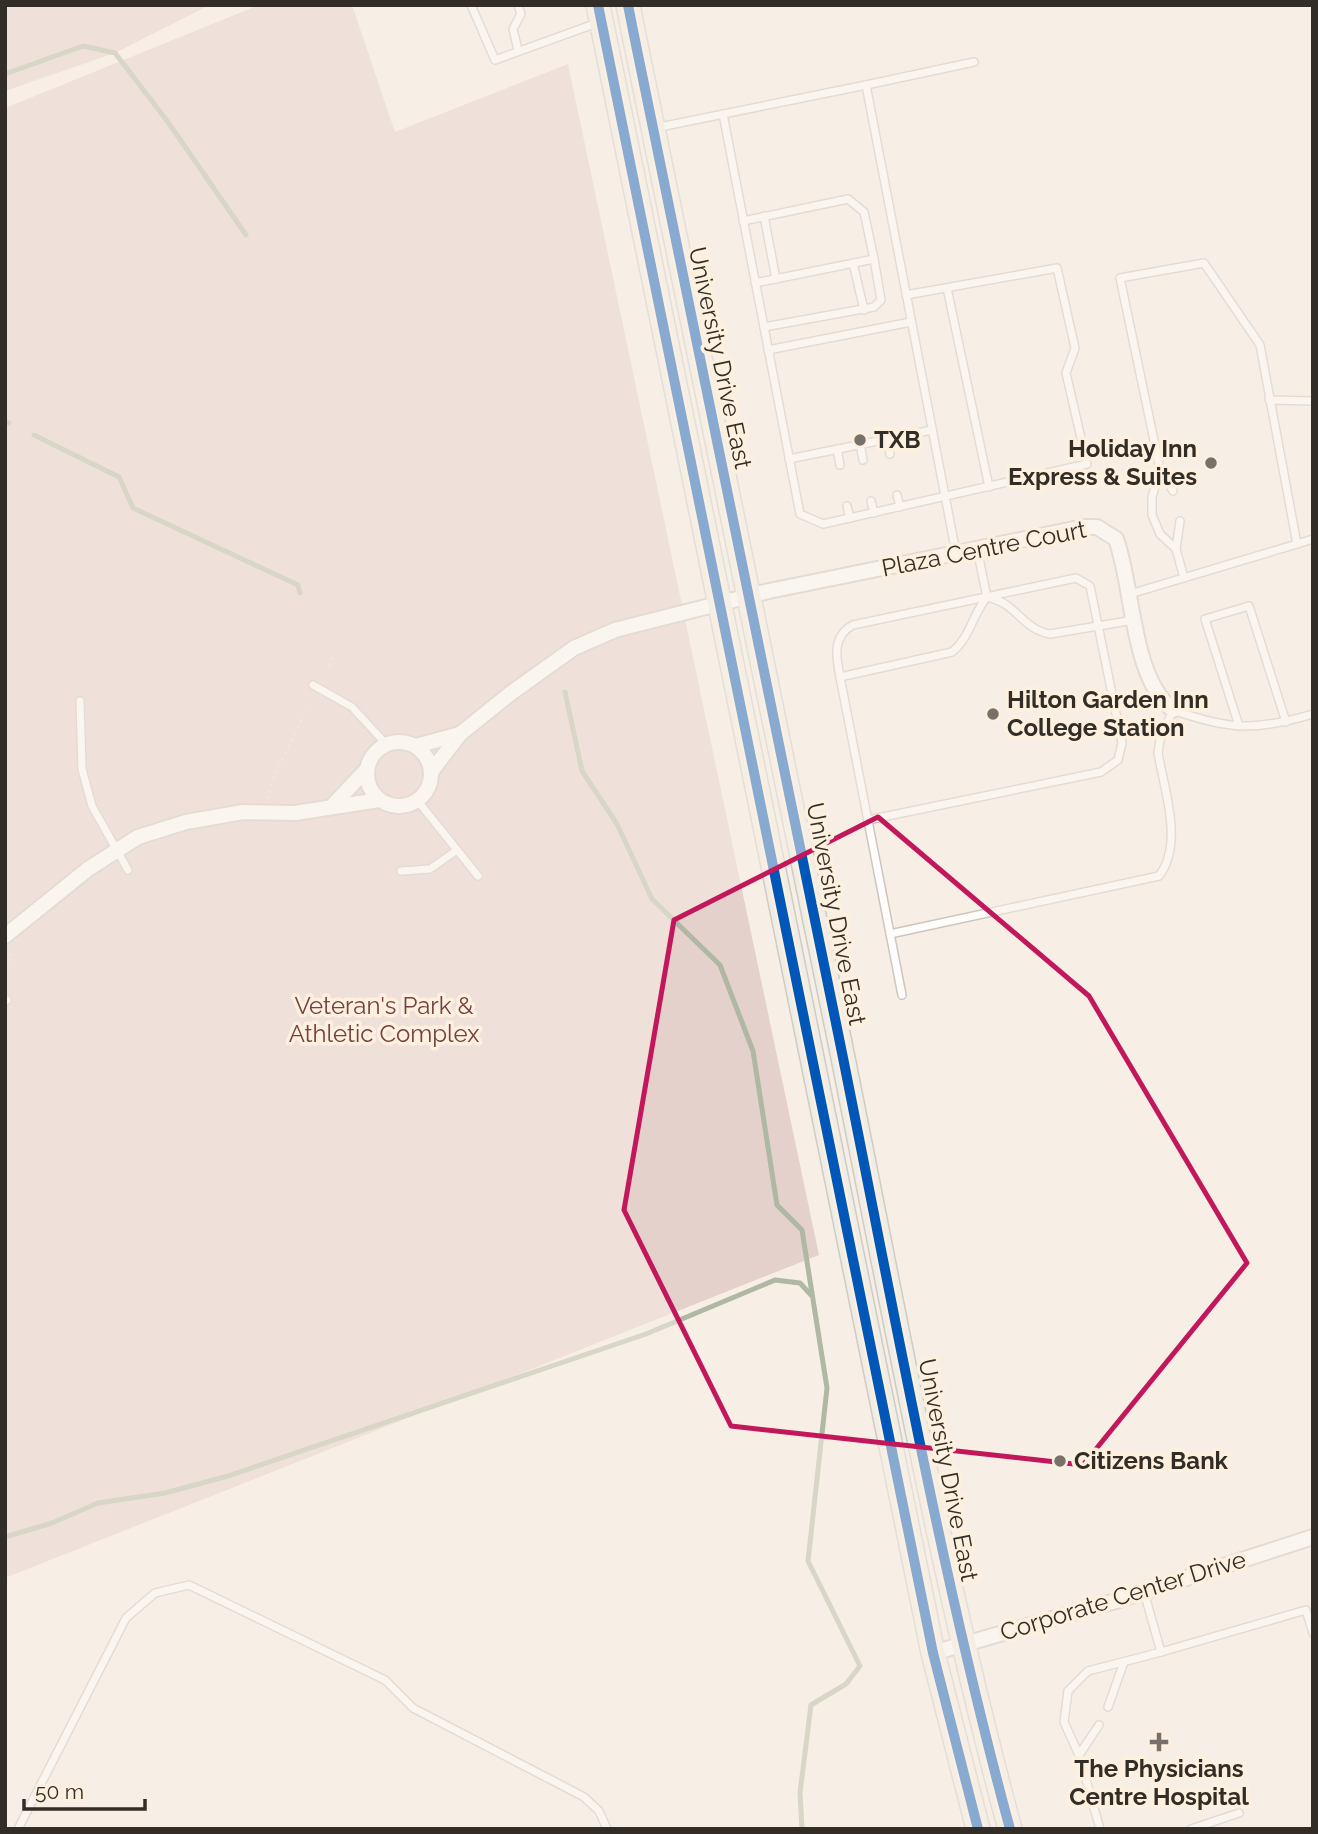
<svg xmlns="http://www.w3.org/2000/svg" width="1318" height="1834" viewBox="0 0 1318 1834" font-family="Raleway,sans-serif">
	<rect width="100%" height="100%" fill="#f7efe5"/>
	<g fill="#e5d1cc">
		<path d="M5 5H210L115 53 5 91Z"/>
		<path d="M259 5H352L395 132 568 64 819 1255 5 1578V108Z"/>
	</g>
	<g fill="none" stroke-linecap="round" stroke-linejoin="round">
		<g stroke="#afb8a2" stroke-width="5">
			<path d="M5 74 83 46 115 53 168 122 246 235"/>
			<path d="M5 421 9 423"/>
			<path d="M34 435 119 477 133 508 298 585 300 593"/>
			<path d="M565 692 582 771 617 824 652 899 720 965 753 1051 777 1205 802 1230 827 1388 808 1561 860 1666 846 1684 811 1705 800 1793 802 1829"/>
			<path d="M5 1537 52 1523 98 1503 165 1493 228 1476 646 1334 775 1280 800 1283 811 1295"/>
		</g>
		<defs>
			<g id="service">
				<path d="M471 5 495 60 597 23"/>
				<path d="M518 50 513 29 521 14 518 5"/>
				<path d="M866 85 974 62"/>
				<path d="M723 114 800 514 823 524 1087 464 1066 373 1075 348 1057 268 906 295"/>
				<path d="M655 128 866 85 956 553"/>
				<path d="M764 216 776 279"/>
				<path d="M743 221 848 199 864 212 874 259 755 283"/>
				<path d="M853 263 864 310"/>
				<path d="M947 288 989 487"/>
				<path d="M764 327 874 307 881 300 874 259"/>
				<path d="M768 350 911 322"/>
				<path d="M1269 400 1313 401"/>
				<path d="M887 439 890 454"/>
				<path d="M860 444 863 460"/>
				<path d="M837 449 840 465"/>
				<path d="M789 459 932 430"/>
				<path d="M1160 469 1173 491"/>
				<path d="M897 495 900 507"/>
				<path d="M871 501 874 513"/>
				<path d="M847 506 850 518"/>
				<path d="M1297 544 1313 539"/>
				<path d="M1176 549 1180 521"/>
				<path d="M1130 594 1297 544 1260 345 1204 263 1120 278 1160 469 1152 497V515L1160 534 1176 549 1184 578"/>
				<path d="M991 598C1016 604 1024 630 1050 634L1134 620"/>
				<path d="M840 677C836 657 832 636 853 625L1076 578 1090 586 1122 743 1118 760 1101 772 868 820"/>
				<path d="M313 685 352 707 386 744"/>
				<path d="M80 701 82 769 92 806 128 870"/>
				<path d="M1239 726 1205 619 1249 606 1286 722"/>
				<path d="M417 800 478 876"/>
				<path d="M401 871 430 869 457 850"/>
				<path d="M890 934 1159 876C1184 844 1164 789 1158 753L1160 740 1173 710C1229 730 1256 731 1313 714"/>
				<path d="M902 995 840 677 952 652C970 638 972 615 987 597L977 549"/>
				<path d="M5 1001 7 1000"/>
				<path d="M1144 1592 1161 1652 1306 1610 1313 1633"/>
				<path d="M1108 1707 1124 1662"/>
				<path d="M1079 1755 1099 1725"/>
				<path d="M18 1829 126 1618 155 1593 189 1585 385 1680 413 1708 584 1797 599 1811 607 1829"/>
				<path d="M1100 1829 1079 1755 1064 1722 1068 1691 1088 1671 1161 1652"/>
				<path d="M1191 1829 1239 1813"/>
			</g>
			<g id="minor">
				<circle cx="399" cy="774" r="32"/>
				<path d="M416 746 460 734"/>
				<path d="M431 772 460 734 511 693 574 648 615 630 769 591 1084 527H1097L1116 539C1134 589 1131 677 1173 710"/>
				<path d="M333 805 367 769"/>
				<path d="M5 936 88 869 138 837 186 822 243 812 295 813 379 800"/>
				<path d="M933 1653 1119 1600 1313 1537"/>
			</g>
			<g id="primary">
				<path d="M598 5 933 1653 978 1829"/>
				<path d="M628 5C696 348 769 690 838 1033 892 1299 939 1567 1010 1829"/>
			</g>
		</defs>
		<use href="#service" stroke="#cdc6be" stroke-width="10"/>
		<use href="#minor" stroke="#cdc6be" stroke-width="18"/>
		<use href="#primary" stroke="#cfcbc6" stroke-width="26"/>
		<g stroke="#e2dfdc" stroke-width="2.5" stroke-dasharray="2 5" stroke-linecap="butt">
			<path d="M330 666 333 657"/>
			<path d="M268 799 271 784 307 708"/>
			<path d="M5 965 13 959 7 952"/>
		</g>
		<use href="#service" stroke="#fefdfb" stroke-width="7"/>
		<use href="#minor" stroke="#fefdfb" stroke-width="14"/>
		<use href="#primary" stroke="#efede4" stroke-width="23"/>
		<defs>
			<g id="cycleway">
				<path d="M598 5 933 1653 978 1829"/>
				<path d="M628 5C696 348 769 690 838 1033 892 1299 939 1567 1010 1829"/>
			</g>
		</defs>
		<use href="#cycleway" stroke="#fef0de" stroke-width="15"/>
		<use href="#cycleway" stroke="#0057b8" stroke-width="10"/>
	</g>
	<path d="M0 0H1318V1834H0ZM878 817 1089 996 1247 1263 1083 1465 731 1426 624 1210 674 920Z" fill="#f7efe5" fill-opacity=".55" fill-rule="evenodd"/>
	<path fill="none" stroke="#c2185b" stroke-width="5" stroke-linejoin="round" d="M878 817 1089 996 1247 1263 1083 1465 731 1426 624 1210 674 920Z"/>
	<g fill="#777169" stroke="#fef0de" stroke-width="2.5">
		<circle cx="860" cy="440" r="7"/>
		<circle cx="1211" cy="463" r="7"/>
		<circle cx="993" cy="714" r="7"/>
		<circle cx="1060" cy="1461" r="7"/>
		<path d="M1155.5 1731.5h7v7h7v7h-7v7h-7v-7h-7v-7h7z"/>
	</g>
	<g text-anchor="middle" stroke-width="7" stroke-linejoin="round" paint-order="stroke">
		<g font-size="24" fill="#322d26" stroke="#fef0de">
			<text transform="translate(720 358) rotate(78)" y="8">University Drive East</text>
			<text transform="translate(984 549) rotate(-11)" y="8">Plaza Centre Court</text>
			<text transform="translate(836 914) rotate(79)" y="8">University Drive East</text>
			<text transform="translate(948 1470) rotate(79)" y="8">University Drive East</text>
			<text transform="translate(1123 1596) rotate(-17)" y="8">Corporate Center Drive</text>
		</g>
		<g font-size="24" font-weight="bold" fill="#322d26" stroke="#fef0de" text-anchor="start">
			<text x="874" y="448">TXB</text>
			<text x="1197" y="457" text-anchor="end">Holiday Inn<tspan x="1197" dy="28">Express &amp; Suites</tspan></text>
			<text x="1007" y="708">Hilton Garden Inn<tspan x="1007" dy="28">College Station</tspan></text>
			<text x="1074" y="1469">Citizens Bank</text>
			<text x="1159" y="1777" text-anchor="middle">The Physicians<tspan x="1159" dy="28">Centre Hospital</tspan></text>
		</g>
		<g font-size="24" fill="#764041" stroke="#fef0de">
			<text x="384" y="1014">Veteran's Park &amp;<tspan x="384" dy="28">Athletic Complex</tspan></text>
		</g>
	</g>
	<rect width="1318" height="1834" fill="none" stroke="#322d26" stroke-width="14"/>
	<path d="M24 1799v10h121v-10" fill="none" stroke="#322d26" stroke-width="3.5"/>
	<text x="35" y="1799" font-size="21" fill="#322d26" stroke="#fef0de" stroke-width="5" paint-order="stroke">50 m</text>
</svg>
